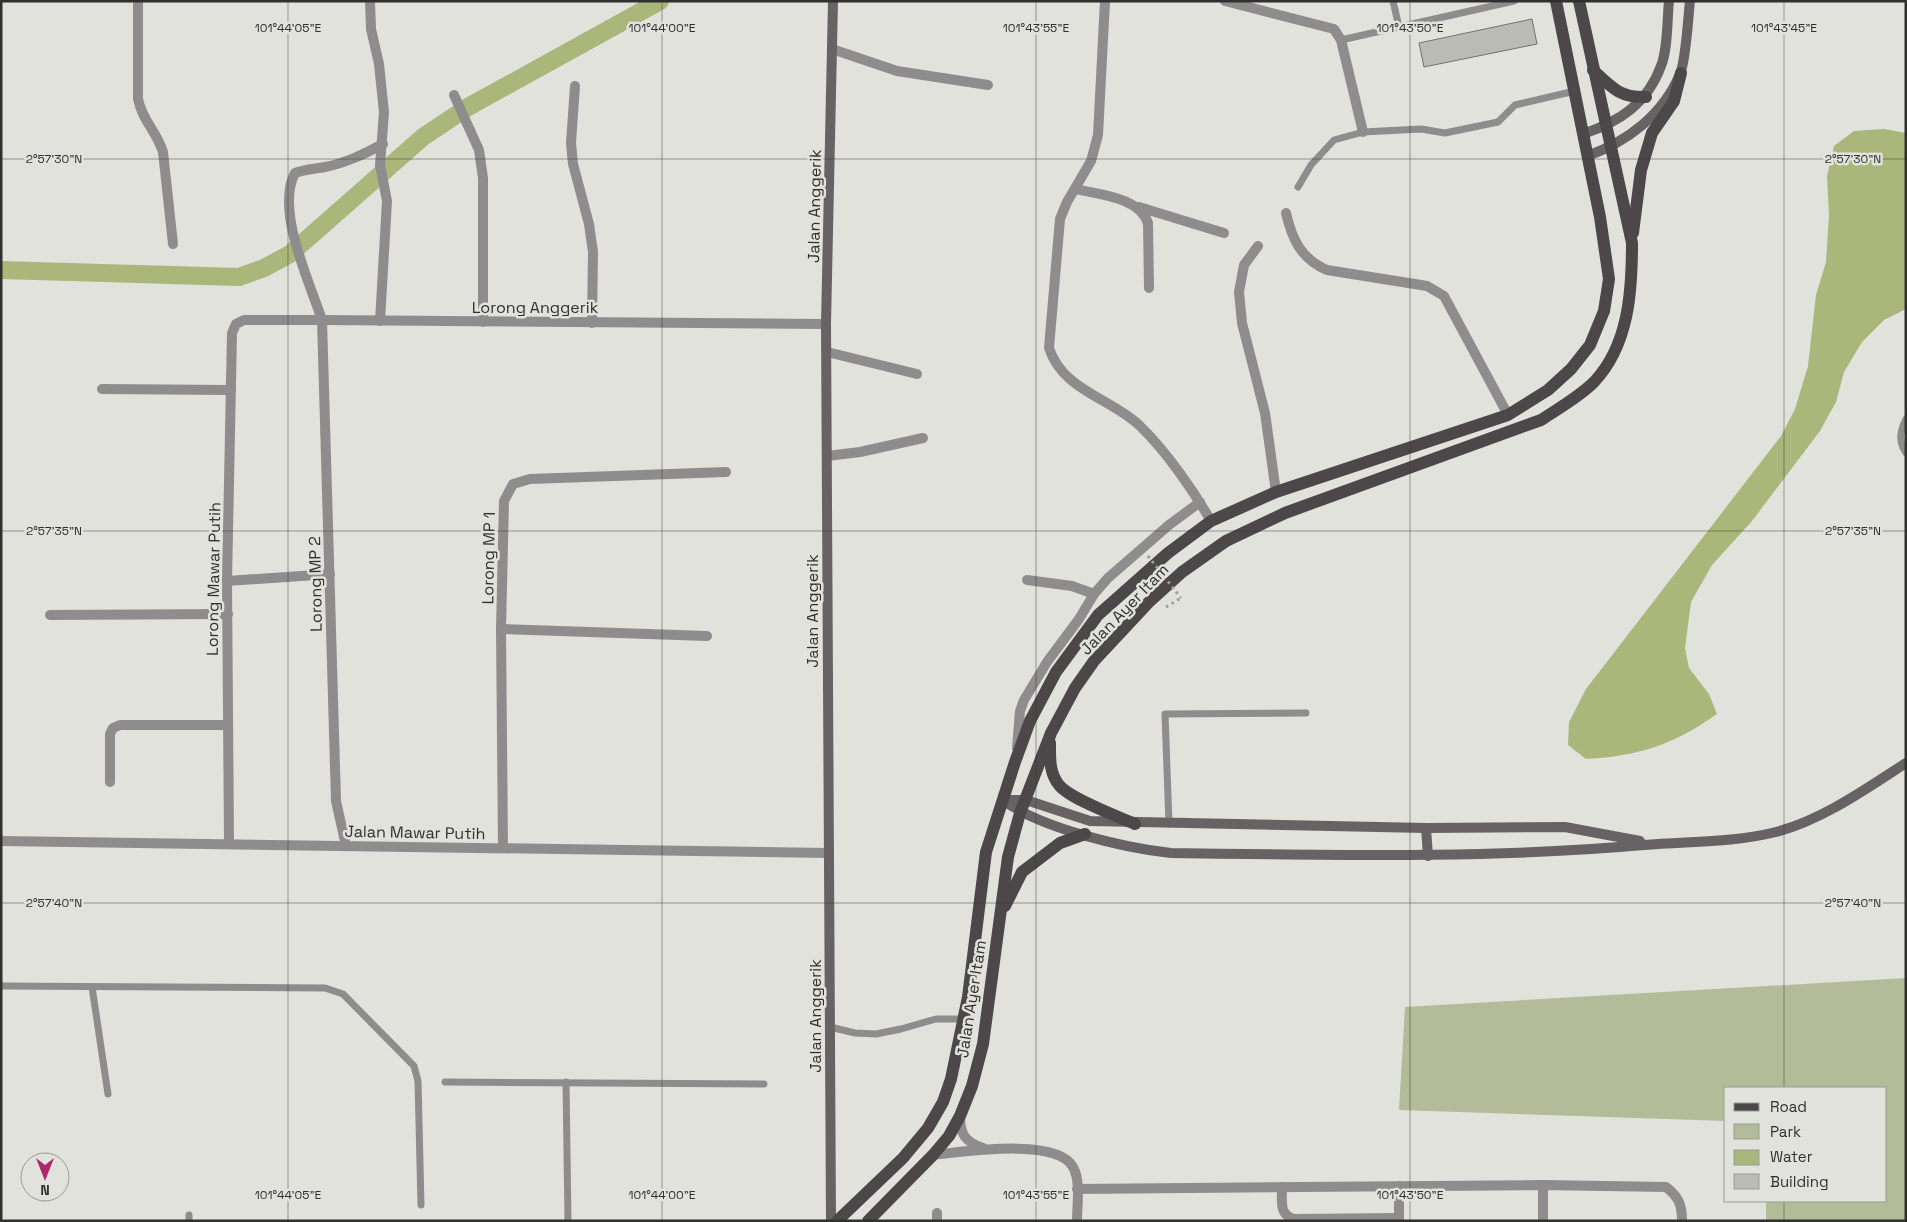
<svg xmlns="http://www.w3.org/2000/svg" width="1907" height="1222" viewBox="0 0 1907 1222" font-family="'Space Grotesk',sans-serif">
	<rect width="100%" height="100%" fill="#e1e2dc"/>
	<path fill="#b4bb98" d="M1906 978V1221H1766V1201H1886V1088H1726V1121L1399 1110 1405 1007Z"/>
	<path fill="#abb67a" d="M1884 129 1906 133V309L1884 320 1862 342 1844 372 1836 402 1820 431 1752 521 1712 565 1691 602 1685 648 1689 668 1709 694 1717 714C1673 745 1639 756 1586 759L1568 745 1569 722 1586 689 1781 436 1795 409 1808 366 1816 295 1826 262 1829 215 1827 176 1834 146 1854 131Z"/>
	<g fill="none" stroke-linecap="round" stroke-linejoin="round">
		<path stroke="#abb67a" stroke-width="18" d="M1 270 239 277 264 268 290 254 423 137 468 107 660 1"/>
	</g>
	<path fill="#babbb5" stroke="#72736d" d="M1532 19 1537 44 1424 67 1419 43Z"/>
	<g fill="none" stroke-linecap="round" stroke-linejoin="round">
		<path stroke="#9e9f9a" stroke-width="3" stroke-dasharray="2.5 4" stroke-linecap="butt" d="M1166 607 1181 598"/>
		<g stroke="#8f8c8d" stroke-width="7">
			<path d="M1393 1 1399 27"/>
			<path d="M1341 40 1514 1"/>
			<path d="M1298 187 1311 165 1334 140 1363 132 1421 129 1445 133 1498 122 1515 105 1575 91"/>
			<path d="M1906 419C1900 431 1898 441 1906 453"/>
			<path d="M1169 824 1165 714 1306 713"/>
			<path d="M1 986 325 988 343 994 414 1066 418 1081 421 1205"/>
			<path d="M92 987 108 1094"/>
			<path d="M830 1027 855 1033 876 1034 901 1029 936 1019H964"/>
			<path d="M445 1082 764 1084"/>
			<path d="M566 1082 568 1221"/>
			<path d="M189 1215V1221"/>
		</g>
		<g stroke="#8f8c8d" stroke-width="10">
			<path d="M138 1V99C143 122 156 130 163 152L173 244"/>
			<path d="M370 1 371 29 379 64 384 112 380 165 387 201 380 321"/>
			<path d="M1105 1 1098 135 1091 161 1067 202 1060 219 1049 348C1063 391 1111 398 1140 426 1166 451 1193 490 1211 521"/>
			<path d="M1225 1 1334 29 1341 40 1363 132"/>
			<path d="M832 49 897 71 988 85"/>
			<path d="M575 86 571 143 573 164 589 224 593 252 592 323"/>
			<path d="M454 95 479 150 483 178V322"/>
			<path d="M1076 189C1100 195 1139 197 1148 223L1149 288"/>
			<path d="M1139 207 1224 233"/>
			<path d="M1286 213C1292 239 1301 259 1327 270L1427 286 1444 296 1508 415"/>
			<path d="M1258 246 1244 265 1239 292 1242 323 1265 413 1276 492"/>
			<path d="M827 352 917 374"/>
			<path d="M102 389 231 390"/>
			<path d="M827 456 860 452 923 438"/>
			<path d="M1027 580 1072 586 1094 594"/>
			<path d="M227 581 330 574"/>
			<path d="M50 615 228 614"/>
			<path d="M501 629 707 636"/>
			<path d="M1017 748 1020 711 1024 700 1047 662 1079 619 1094 594 1108 578 1169 525 1200 502"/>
			<path d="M110 782V734L113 728 120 725H228"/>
			<path d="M1 841 828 853"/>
			<path d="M229 844 227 581 232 333 236 324 244 320H322L826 324"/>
			<path d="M346 846 336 801 322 320C310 283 275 210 295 173 305 169 314 169 325 167 346 163 364 154 383 144"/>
			<path d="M503 848 501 629 504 501 513 484 530 479 726 472"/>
			<path d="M960 1116C960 1134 965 1142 983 1148"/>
			<path d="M933 1155C963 1152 1057 1137 1073 1167 1081 1181 1077 1205 1077 1221"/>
			<path d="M1399 1186V1221"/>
			<path d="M1282 1187C1282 1201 1279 1215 1294 1219L1399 1218"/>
			<path d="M1077 1189 1543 1185 1666 1187C1679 1197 1682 1205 1682 1221"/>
			<path d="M937 1213V1221"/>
			<path d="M1543 1221V1185"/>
		</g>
		<g stroke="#676364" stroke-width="10">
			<path d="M1583 134C1619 122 1647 104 1661 66 1668 49 1667 20 1669 1"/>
			<path d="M1587 156C1627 142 1663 115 1680 74 1686 60 1688 18 1690 1"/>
			<path d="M1003 800C1040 828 1124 848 1171 853 1329 855 1486 859 1644 845 1688 841 1732 843 1776 832 1822 820 1866 789 1906 763"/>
			<path d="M1003 800H1026L1090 821 1426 828 1565 827 1640 841"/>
			<path d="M1426 828 1428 856"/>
			<path d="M831 1221 826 324 833 1"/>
		</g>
		<g stroke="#4c4749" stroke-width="12">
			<path d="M1593 70C1611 87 1620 98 1646 97"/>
			<path d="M1633 233 1641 170 1652 133 1674 101 1681 73"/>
			<path d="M1050 743C1050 757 1049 773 1059 785 1070 799 1117 816 1135 824"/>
			<path d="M1005 906 1022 872 1060 843 1085 834"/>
			<path d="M837 1221 903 1158 928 1128 943 1102 951 1079 968 997 986 852 1015 762 1030 721 1056 672 1098 615 1168 553 1211 521 1276 492 1508 415 1548 390 1571 369 1590 345 1604 311 1609 279 1600 217 1556 1"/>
			<path d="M868 1221 933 1155 949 1136 960 1116 972 1086 983 1044 1008 857 1020 813 1051 733 1075 688 1094 661 1150 601 1182 572 1226 541 1285 513 1541 420C1559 408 1579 397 1594 382 1629 345 1632 291 1632 243L1579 1"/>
		</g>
		<path stroke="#9e9f9a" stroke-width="3" stroke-dasharray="2.5 4" stroke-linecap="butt" d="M1148 556 1181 598"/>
	</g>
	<path fill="none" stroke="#30302e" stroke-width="1" stroke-opacity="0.45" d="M288 1V1221M662 1V1221M1036 1V1221M1410 1V1221M1784 1V1088M1 159H1906M1 531H1906M1 903H1906M1784 1201V1221"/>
	<g text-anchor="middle" stroke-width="5" stroke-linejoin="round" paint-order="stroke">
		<g font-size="16" fill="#30302e" stroke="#e1e2dc">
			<text transform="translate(814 206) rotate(-89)" y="6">Jalan Anggerik</text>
			<text x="535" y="313">Lorong Anggerik</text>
			<text transform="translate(488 558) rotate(-89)" y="6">Lorong MP 1</text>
			<text transform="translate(213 579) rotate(-89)" y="6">Lorong Mawar Putih</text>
			<text transform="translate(315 584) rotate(-91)" y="6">Lorong MP 2</text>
			<text transform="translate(1124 609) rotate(-46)" y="6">Jalan Ayer Itam</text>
			<text transform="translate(812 611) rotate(-90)" y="6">Jalan Anggerik</text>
			<text transform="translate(415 832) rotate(1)" y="6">Jalan Mawar Putih</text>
			<text transform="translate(971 999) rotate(-81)" y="6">Jalan Ayer Itam</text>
			<text transform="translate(815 1016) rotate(-90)" y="6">Jalan Anggerik</text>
		</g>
	</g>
	<g font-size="12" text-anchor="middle" fill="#30302e" stroke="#e1e2dc" stroke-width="5" stroke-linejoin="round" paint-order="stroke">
		<text x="288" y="32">101°44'05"E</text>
		<text x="662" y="32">101°44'00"E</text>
		<text x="1036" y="32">101°43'55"E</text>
		<text x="1410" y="32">101°43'50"E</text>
		<text x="1784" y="32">101°43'45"E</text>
		<text x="1853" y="163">2°57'30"N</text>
		<text x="54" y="163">2°57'30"N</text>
		<text x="1853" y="535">2°57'35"N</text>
		<text x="54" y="535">2°57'35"N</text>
		<text x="1853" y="907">2°57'40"N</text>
		<text x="54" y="907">2°57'40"N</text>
		<text x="288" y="1199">101°44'05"E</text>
		<text x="662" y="1199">101°44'00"E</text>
		<text x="1036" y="1199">101°43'55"E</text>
		<text x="1410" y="1199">101°43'50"E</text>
	</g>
	<rect width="1907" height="1222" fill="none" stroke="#30302e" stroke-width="5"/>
	<rect x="1724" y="1087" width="162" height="115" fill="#e1e2dc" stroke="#9a9b96"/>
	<rect x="1734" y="1103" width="25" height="8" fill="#4c4749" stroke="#9a9b96"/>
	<text x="1770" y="1112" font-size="15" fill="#30302e">Road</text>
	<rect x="1734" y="1124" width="25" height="15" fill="#b4bb98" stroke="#9a9b96"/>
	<text x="1770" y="1137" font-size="15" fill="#30302e">Park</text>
	<rect x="1734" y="1150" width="25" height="15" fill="#abb67a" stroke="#9a9b96"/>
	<text x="1770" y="1162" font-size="15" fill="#30302e">Water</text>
	<rect x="1734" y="1174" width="25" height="15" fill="#babbb5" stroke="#9a9b96"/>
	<text x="1770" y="1187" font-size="15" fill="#30302e">Building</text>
	<g transform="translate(45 1177) rotate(180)"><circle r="24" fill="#e1e2dc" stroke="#9a9b96"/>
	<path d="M0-4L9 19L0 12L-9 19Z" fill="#ae276b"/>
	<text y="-8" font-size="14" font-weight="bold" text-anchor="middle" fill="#30302e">N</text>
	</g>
</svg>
